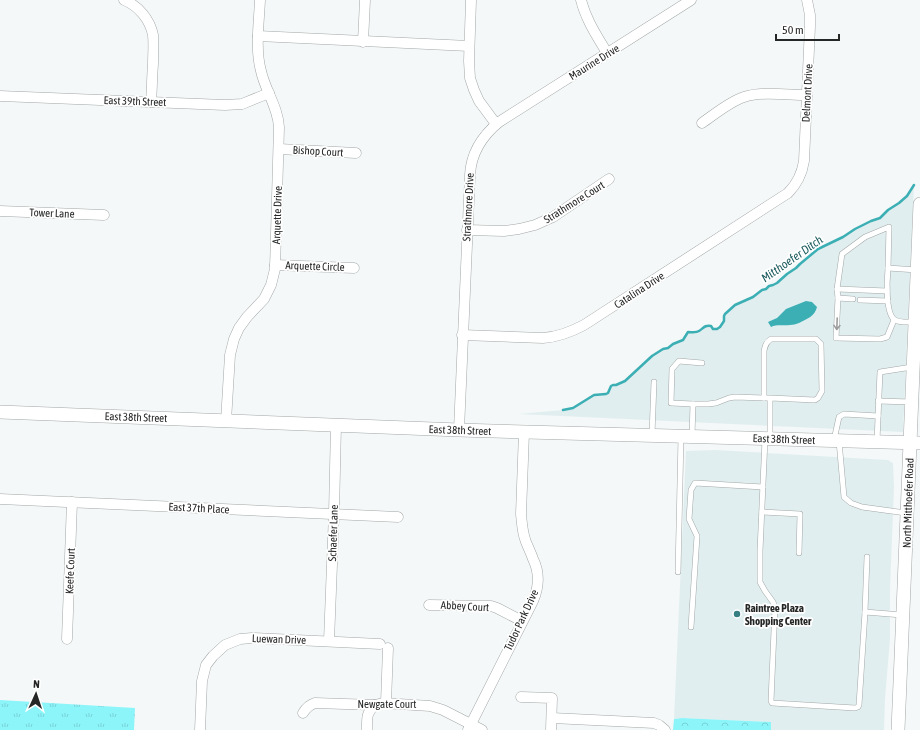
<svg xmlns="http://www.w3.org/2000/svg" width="920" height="730" viewBox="0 0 920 730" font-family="'Asap Condensed',sans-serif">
	<defs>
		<pattern id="forest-crowns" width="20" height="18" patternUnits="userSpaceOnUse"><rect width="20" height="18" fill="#8cf5fa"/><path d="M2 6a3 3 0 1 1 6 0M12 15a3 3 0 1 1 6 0" fill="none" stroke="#79d2d6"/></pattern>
		<pattern id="park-tufts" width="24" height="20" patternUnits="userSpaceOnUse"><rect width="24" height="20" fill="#8cf5fa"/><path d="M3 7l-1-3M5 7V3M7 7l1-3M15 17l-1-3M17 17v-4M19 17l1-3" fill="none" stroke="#79d2d6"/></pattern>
	</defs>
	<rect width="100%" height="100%" fill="#f4f8f8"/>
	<g fill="#e1eeef">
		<path d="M914 185 903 432 519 414 563 410 573 408 594 395 605 394 608 393 611 386 613 385H616L625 381 652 356 663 349 668 348 673 344 683 340 688 332 695 333 698 332 703 327 708 325 711 326 713 329H717L720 327 724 321V316L725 314 735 305 753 297 762 290 766 289 769 286 773 285 777 283 787 274 796 268 800 264 818 249 843 237 855 229 871 221 880 218 888 210 899 203 907 196Z"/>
		<path d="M715 450 888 460 893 463 894 487 890 589V639L885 699 884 730H771V722L682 718 674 719 686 451Z"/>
	</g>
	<path fill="url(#forest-crowns)" d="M682 718 771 722V730H673L674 719Z"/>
	<path fill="url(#park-tufts)" d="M0 700 135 708 134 730H0Z"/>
	<path fill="#3bafb4" d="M806 301 812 302 817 307C815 316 807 319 799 323 796 324 793 325 790 325 783 326 777 324 771 327L768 322 777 318 786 309Z"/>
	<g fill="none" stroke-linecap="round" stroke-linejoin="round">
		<path stroke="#3bafb4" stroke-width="2.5" d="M563 410 573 408 594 395 606 394 608 393 611 386 613 385H616L625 381 652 356 663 349 668 348 673 344 683 340 688 332C692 332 696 333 699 331 704 328 704 325 711 326L713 329H717L720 327 724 321V316L725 314 735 305 753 297 762 290 766 289 769 286 773 285 777 283 787 274 796 268 800 264 818 249 843 237 855 229 871 221 880 218 888 210 899 203 907 196 914 185"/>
		<defs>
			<g id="lane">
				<path d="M888 268C887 279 885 314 895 320 900 323 908 322 914 322"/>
				<path d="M837 289 887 291"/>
				<path d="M838 298 837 289 842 254 865 237 889 227 888 268 917 270"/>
				<path d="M853 299 838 298 836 338 880 339 887 337 894 320"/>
				<path d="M860 300 888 301"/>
				<path d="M878 401 911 402"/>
				<path d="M693 404 671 403 672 369 679 361 702 363"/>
				<path d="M652 435 654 382"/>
				<path d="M692 436 693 404H708L716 403 729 398 735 397 764 398"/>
				<path d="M770 438V398L815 400 818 398 822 391 821 344 816 339H771C766 342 765 346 764 351V398H770"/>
				<path d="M765 439 760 551V582L765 591 773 602 775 607 771 701 772 703 855 708 858 707 859 705 865 612 902 615"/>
				<path d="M834 440 839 417 844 414 878 416"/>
				<path d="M839 441 844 497 851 503 862 507 906 513"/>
				<path d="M877 441 880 372 912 367"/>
				<path d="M762 512 800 514 799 553"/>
				<path d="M678 572 681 437"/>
				<path d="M865 612 867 557"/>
				<path d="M691 627 697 536 689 519 691 490 695 483 763 487"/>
			</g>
			<g id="street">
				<path d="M124 0C139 6 150 20 153 35 154 45 153 55 153 64 152 76 152 89 151 102"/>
				<path d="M471 0 469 61 470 78 474 90 479 101 496 124"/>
				<path d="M581 0C586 20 597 36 607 53"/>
				<path d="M258 36 469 46"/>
				<path d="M363 42 365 0"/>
				<path d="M0 96 225 105 242 104 269 93"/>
				<path d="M702 123C715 114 729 102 744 97 762 91 788 95 807 95"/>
				<path d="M279 149 356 153"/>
				<path d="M0 211 104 215"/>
				<path d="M467 230 504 231 519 229 535 225 553 217 609 179"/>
				<path d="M275 265 354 268"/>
				<path d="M462 335 543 338C558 337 571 332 584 325L788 193C797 184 802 174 804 161L810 26V15L807 0"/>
				<path d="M226 421 230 355 234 339 239 328 247 317 264 299 271 285 275 269 279 127C278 107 265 90 261 71 255 49 259 23 260 0"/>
				<path d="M459 430 470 175C471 153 482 136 499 122L691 0"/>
				<path d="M0 499 398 517"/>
				<path d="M429 605 491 606 497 608 522 621"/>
				<path d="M67 639 72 502"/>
				<path d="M329 641 334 513 336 425"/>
				<path d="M521 697 552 698 551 730"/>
				<path d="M386 703 388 648"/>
				<path d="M303 713C306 708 309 705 315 703L375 705 383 703 430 706 443 710 482 730"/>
				<path d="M552 718 654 723 659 725 665 730"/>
				<path d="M200 730 202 681 206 665 213 656 225 645 240 639 252 638 380 644"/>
				<path d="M367 730C367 718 366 713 375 705"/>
				<path d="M468 730 533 601C539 587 540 573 533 559 531 553 528 547 526 542 522 532 522 523 521 514L524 432"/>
			</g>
			<g id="secondary">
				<path d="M0 412 459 430 920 443"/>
				<path d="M898 730 920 204"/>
			</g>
		</defs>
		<use href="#lane" stroke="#a3a7a7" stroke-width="6"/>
		<use href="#street" stroke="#a3a7a7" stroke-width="11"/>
		<use href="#secondary" stroke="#a3a7a7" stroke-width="14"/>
		<use href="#lane" stroke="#fff" stroke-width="5"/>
		<use href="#street" stroke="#fff" stroke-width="10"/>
		<use href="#secondary" stroke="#fff" stroke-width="13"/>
	</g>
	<defs><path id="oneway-shaft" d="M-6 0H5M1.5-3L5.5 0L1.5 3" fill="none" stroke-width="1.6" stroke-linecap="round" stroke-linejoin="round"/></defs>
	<use stroke="#9d9d9d" href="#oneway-shaft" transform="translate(837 324) rotate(92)"/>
	<circle fill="#367f82" stroke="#fff" stroke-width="1.5" cx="737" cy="614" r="4"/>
	<g text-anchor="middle" stroke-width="3.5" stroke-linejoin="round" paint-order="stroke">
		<g font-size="11" fill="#252626" stroke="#fff">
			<text transform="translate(594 62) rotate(-32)" y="4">Maurine Drive</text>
			<text transform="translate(807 93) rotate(-87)" y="4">Delmont Drive</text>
			<text transform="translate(135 101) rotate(2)" y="4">East 39th Street</text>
			<text transform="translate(318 151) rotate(3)" y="4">Bishop Court</text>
			<text transform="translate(574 202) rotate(-32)" y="4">Strathmore Court</text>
			<text transform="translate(468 207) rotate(-87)" y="4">Strathmore Drive</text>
			<text transform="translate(52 213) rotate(2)" y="4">Tower Lane</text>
			<text transform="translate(277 215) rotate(-88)" y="4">Arquette Drive</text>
			<text transform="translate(315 266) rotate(2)" y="4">Arquette Circle</text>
			<text transform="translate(639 290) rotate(-33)" y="4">Catalina Drive</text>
			<text transform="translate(136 417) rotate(2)" y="4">East 38th Street</text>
			<text transform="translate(460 430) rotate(2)" y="4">East 38th Street</text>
			<text transform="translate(784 439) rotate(2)" y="4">East 38th Street</text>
			<text transform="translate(908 503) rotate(-88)" y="4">North Mitthoefer Road</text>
			<text transform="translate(199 508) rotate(3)" y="4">East 37th Place</text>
			<text transform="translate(333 533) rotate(-88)" y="4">Schaefer Lane</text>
			<text transform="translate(70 571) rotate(-88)" y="4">Keefe Court</text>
			<text transform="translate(465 606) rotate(3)" y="4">Abbey Court</text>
			<text transform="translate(521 620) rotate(-65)" y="4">Tudor Park Drive</text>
			<text transform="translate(279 639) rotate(2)" y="4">Luewan Drive</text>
			<text x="387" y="708">Newgate Court</text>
		</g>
		<g font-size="11" font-weight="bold" fill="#252626" stroke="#fff" text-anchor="start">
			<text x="745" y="612">Raintree Plaza<tspan x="745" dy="13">Shopping Center</tspan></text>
		</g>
		<g font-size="12" font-style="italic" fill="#1c5b5e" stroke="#fff">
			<text transform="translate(792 259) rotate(-35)" y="4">Mitthoefer Ditch</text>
		</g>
	</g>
	<g transform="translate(36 694) rotate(3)" stroke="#ffffff" stroke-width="3" paint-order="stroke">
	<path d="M0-3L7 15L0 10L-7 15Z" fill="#252626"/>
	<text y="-6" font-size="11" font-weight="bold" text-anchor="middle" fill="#252626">N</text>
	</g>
	<path d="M776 34v6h63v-6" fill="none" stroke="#252626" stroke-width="2"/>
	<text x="782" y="34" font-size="12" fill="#252626" stroke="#ffffff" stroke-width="3" paint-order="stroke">50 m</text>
</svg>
